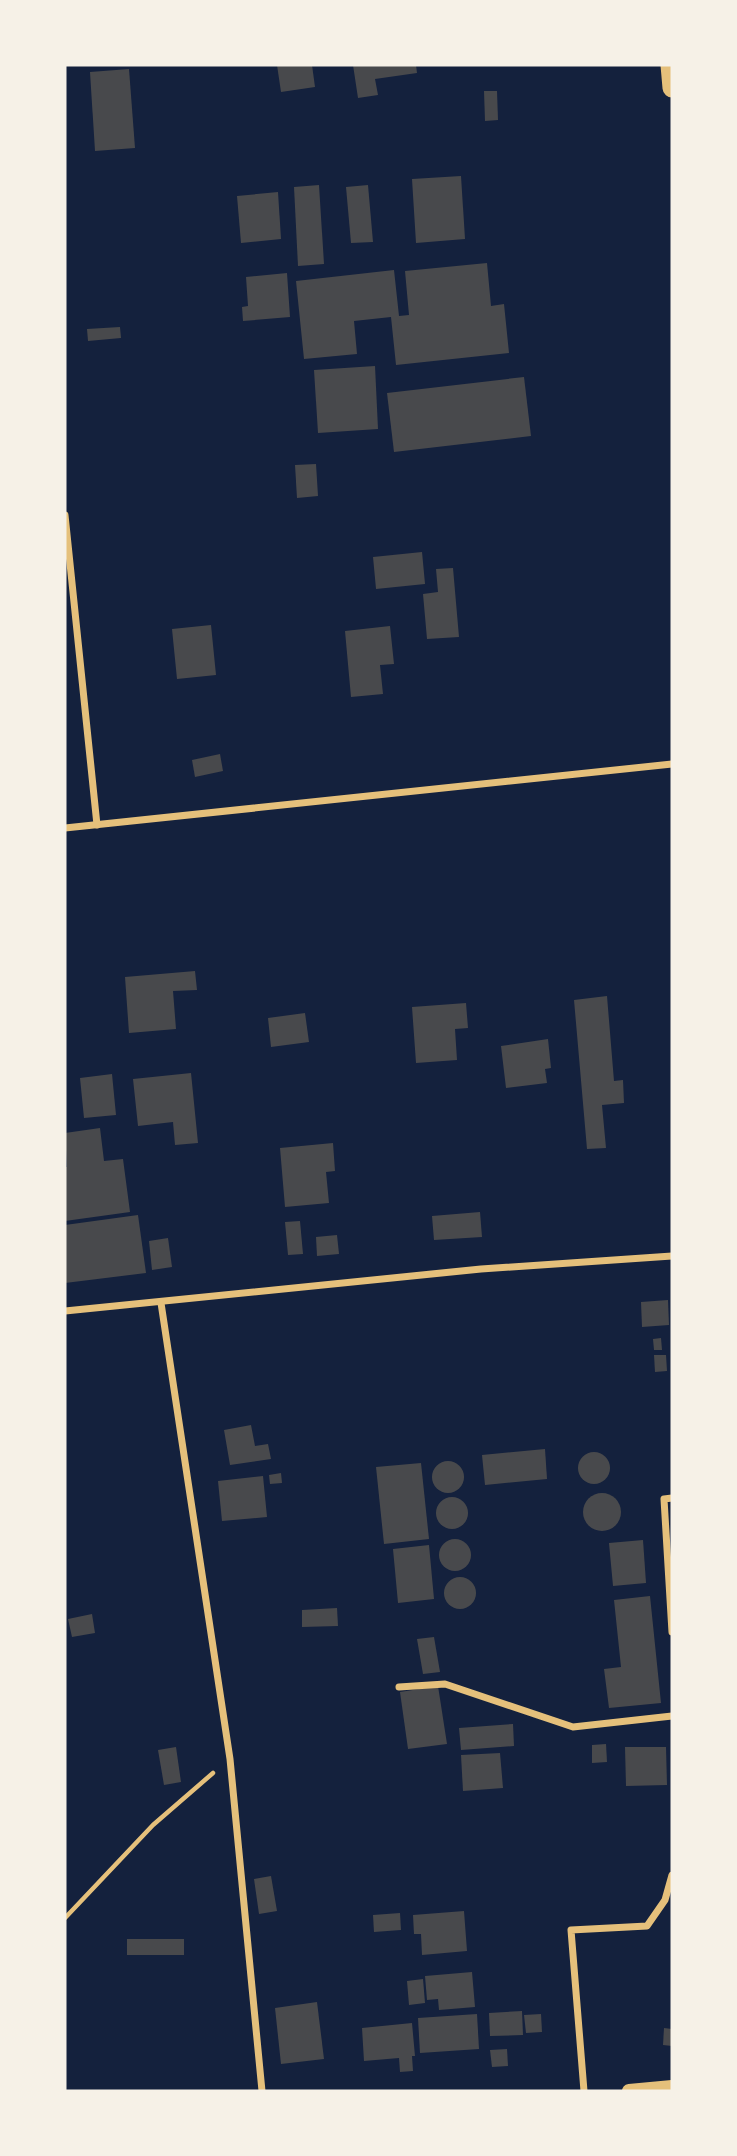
<svg xmlns="http://www.w3.org/2000/svg" width="737" height="2156" viewBox="0 0 737 2156" font-family="'Crimson Pro',serif">
	<rect width="100%" height="100%" fill="#14213d"/>
	<g fill="#48494c">
		<path d="M277 65H312L315 87 281 92Z"/>
		<path d="M353 65H416L417 73 375 79 378 95 358 98Z"/>
		<path d="M129 69 135 148 95 151 90 72Z"/>
		<path d="M484 91H497L498 120 485 121Z"/>
		<path d="M461 176 465 239 416 243 412 179Z"/>
		<path d="M319 185 324 264 298 266 294 187Z"/>
		<path d="M368 185 373 242 351 243 346 187Z"/>
		<path d="M278 192 281 239 241 243 237 196Z"/>
		<path d="M487 263 491 306 504 304 509 353 396 365 391 317 354 321 357 354 304 359 296 281 394 270 399 316 409 315 405 271Z"/>
		<path d="M287 273 290 317 243 321 242 307 248 306 246 277Z"/>
		<path d="M120 327 121 338 88 341 87 329Z"/>
		<path d="M375 366 378 429 318 433 314 370Z"/>
		<path d="M524 377 531 436 394 452 387 393Z"/>
		<path d="M316 464 318 496 297 498 295 465Z"/>
		<path d="M422 552 425 584 376 589 373 557Z"/>
		<path d="M453 568 459 637 427 639 423 594 438 592 436 569Z"/>
		<path d="M211 625 216 675 177 679 172 629Z"/>
		<path d="M390 626 394 664 380 665 383 694 351 697 345 631Z"/>
		<path d="M220 754 223 771 195 777 192 760Z"/>
		<path d="M195 971 197 990 173 991 176 1029 129 1033 125 977Z"/>
		<path d="M607 996 614 1081 623 1080 624 1103 602 1105 606 1148 587 1149 574 1000Z"/>
		<path d="M466 1003 468 1028 455 1029 457 1060 416 1063 412 1007Z"/>
		<path d="M305 1013 309 1042 271 1047 268 1018Z"/>
		<path d="M548 1039 551 1068 545 1069 547 1083 506 1088 501 1046Z"/>
		<path d="M191 1073 198 1143 175 1145 173 1122 138 1126 133 1079Z"/>
		<path d="M112 1074 116 1115 84 1118 80 1078Z"/>
		<path d="M100 1128 104 1161 123 1159 130 1212 65 1221V1167H67L65 1133Z"/>
		<path d="M333 1143 335 1171 326 1172 329 1203 285 1207 280 1148Z"/>
		<path d="M480 1212 482 1237 434 1240 432 1216Z"/>
		<path d="M138 1215 146 1273 65 1283V1225Z"/>
		<path d="M300 1221 303 1254 288 1255 285 1222Z"/>
		<path d="M337 1235 339 1254 317 1256 316 1237Z"/>
		<path d="M168 1238 172 1267 152 1270 149 1241Z"/>
		<path d="M668 1300 669 1325 642 1327 641 1302Z"/>
		<path d="M661 1338 662 1350H654L653 1339Z"/>
		<path d="M654 1355H666L667 1371 655 1372Z"/>
		<path d="M251 1425 255 1446 268 1444 271 1459 230 1465 224 1430Z"/>
		<path d="M545 1449 547 1479 485 1485 482 1455Z"/>
		<circle cx="594" cy="1468" r="16"/>
		<circle cx="448" cy="1477" r="16"/>
		<path d="M421 1463 429 1539 384 1544 376 1467Z"/>
		<path d="M281 1473 282 1483 270 1484 269 1475Z"/>
		<path d="M263 1476 267 1517 222 1521 218 1481Z"/>
		<circle cx="602" cy="1512" r="19"/>
		<circle cx="452" cy="1513" r="16"/>
		<circle cx="455" cy="1555" r="16"/>
		<path d="M643 1540 646 1583 613 1586 609 1543Z"/>
		<path d="M429 1545 434 1599 398 1603 393 1549Z"/>
		<circle cx="460" cy="1593" r="16"/>
		<path d="M650 1596 661 1703 609 1708 604 1669 621 1667 614 1600Z"/>
		<path d="M337 1608 338 1626 302 1627V1610Z"/>
		<path d="M92 1614 95 1633 72 1637 68 1619Z"/>
		<path d="M434 1637 440 1672 423 1674 417 1639Z"/>
		<path d="M438 1686 447 1744 408 1749 400 1692Z"/>
		<path d="M513 1724 514 1746 461 1750 459 1728Z"/>
		<path d="M606 1744 607 1762 592 1763V1745Z"/>
		<path d="M176 1747 181 1782 164 1785 158 1750Z"/>
		<path d="M625 1747H666L667 1785 626 1786Z"/>
		<path d="M500 1753 503 1788 463 1791 461 1755Z"/>
		<path d="M271 1876 277 1911 259 1914 254 1879Z"/>
		<path d="M464 1911 467 1951 422 1955 421 1934H414L413 1915Z"/>
		<path d="M400 1913 401 1930 374 1932 373 1915Z"/>
		<rect x="127" y="1939" width="57" height="16"/>
		<path d="M472 1972 475 2007 439 2010 438 1999 427 2000 425 1976Z"/>
		<path d="M423 1979 425 2003 409 2005 407 1981Z"/>
		<path d="M317 2002 324 2059 281 2064 275 2008Z"/>
		<path d="M522 2011 523 2035 490 2036 489 2013Z"/>
		<path d="M477 2014 479 2049 420 2053 418 2018Z"/>
		<path d="M541 2014 542 2032 526 2033 524 2015Z"/>
		<path d="M412 2023 415 2056H412L413 2071 400 2072 399 2058 364 2061 362 2028Z"/>
		<path d="M664 2028 672 2029V2046L663 2045Z"/>
		<path d="M507 2049 508 2066 492 2067 490 2050Z"/>
	</g>
	<g fill="none" stroke-linecap="round" stroke-linejoin="round">
		<path stroke="#e5c07b" stroke-width="4.5" d="M65 1918 153 1825 213 1773"/>
		<g stroke="#e5c07b" stroke-width="7">
			<path d="M65 515 97 825"/>
			<path d="M65 828 672 764"/>
			<path d="M161 1303 230 1759 262 2091"/>
			<path d="M65 1311 481 1269 672 1256"/>
			<path d="M672 1498 664 1499 672 1632"/>
			<path d="M399 1687 445 1684 573 1727 672 1716"/>
			<path d="M584 2091 571 1930 647 1926 665 1900 672 1875"/>
		</g>
		<path stroke="#e5c07b" stroke-width="14" d="M629 2091 672 2087"/>
		<path stroke="#e5c07b" stroke-width="19" d="M670 65 672 88"/>
	</g>
	<rect width="737" height="2156" fill="none" stroke="#f6f1e7" stroke-width="133"/>
</svg>
